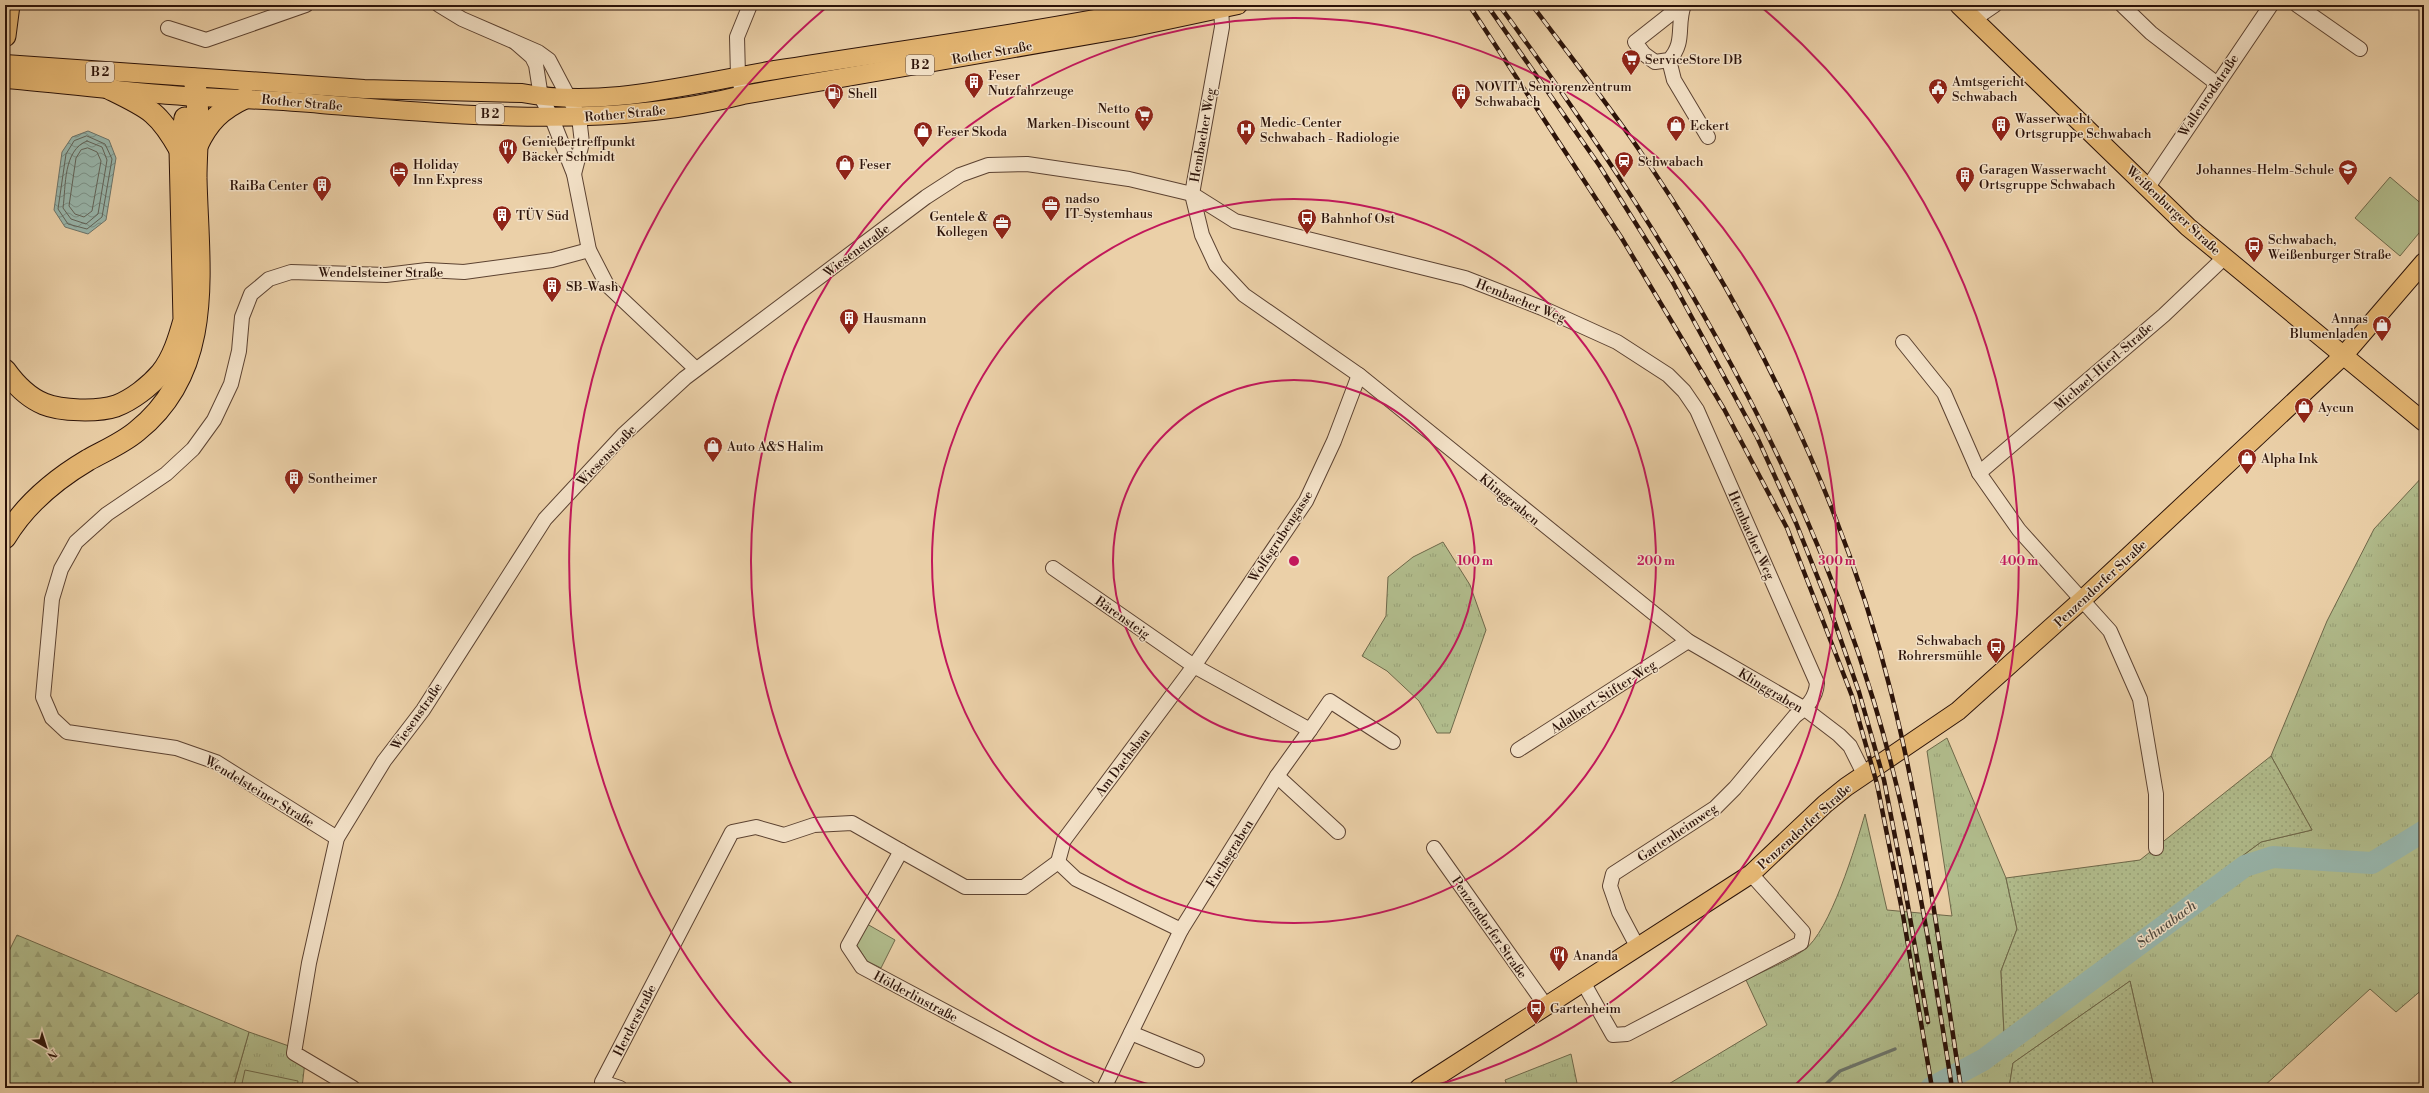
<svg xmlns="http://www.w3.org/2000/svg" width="2429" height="1093" viewBox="0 0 2429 1093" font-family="'Libre Bodoni',serif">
	<defs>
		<pattern id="grass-tufts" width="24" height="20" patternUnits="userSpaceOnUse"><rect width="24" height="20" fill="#b1bc8c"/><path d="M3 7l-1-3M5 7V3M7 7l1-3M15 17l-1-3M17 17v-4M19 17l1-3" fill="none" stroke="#98a177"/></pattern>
		<pattern id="forest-firs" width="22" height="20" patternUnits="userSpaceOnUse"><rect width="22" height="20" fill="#b1bc8c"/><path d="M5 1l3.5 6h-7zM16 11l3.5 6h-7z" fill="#98a177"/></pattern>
		<pattern id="garden-dots" width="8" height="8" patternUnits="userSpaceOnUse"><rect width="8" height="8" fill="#b1bc8c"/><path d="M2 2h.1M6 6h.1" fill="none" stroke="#98a177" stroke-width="1.8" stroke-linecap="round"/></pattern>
		<pattern id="water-waves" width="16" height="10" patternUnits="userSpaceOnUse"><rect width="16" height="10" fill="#98b6ac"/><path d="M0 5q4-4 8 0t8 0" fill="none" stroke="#7c938a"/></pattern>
	</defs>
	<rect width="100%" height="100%" fill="#ebd0a8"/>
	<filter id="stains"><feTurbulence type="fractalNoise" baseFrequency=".005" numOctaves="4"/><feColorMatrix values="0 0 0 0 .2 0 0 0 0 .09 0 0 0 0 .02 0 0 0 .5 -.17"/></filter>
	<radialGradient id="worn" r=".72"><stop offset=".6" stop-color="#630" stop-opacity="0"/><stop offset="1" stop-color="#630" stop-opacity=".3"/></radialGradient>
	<g fill="url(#grass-tufts)" stroke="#6e684a">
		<path d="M2424 475V988L2396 1012 2370 989 2262 1088H2154L2130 981 2013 1063 2009 1088H1662L1767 1025 1746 980C1765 970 1787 962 1804 950 1830 932 1856 845 1865 814L1887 910 1952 916 1927 751 1947 738 2006 878 2017 929 2001 971 2004 1033 2261 842 2312 830 2271 756 2327 621 2374 529Z"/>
		<path d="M1443 542 1470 585 1486 630 1450 733H1437L1419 701 1387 671 1362 656 1386 616 1388 577 1413 557Z"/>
		<path d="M249 1032 306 1052 302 1088H233Z"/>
		<path d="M1571 1054 1578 1088H1508L1505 1080Z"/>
	</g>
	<path fill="url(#forest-firs)" stroke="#6e684a" d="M17 935 249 1032 233 1088H5V959Z"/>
	<g fill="#b1bc8c" stroke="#6e684a">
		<path d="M2390 177 2424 206V227L2400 256 2355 218Z"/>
		<path d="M867 924 895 940 881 968 867 961 856 944Z"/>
		<path d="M245 1070 298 1081 297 1088H241Z"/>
	</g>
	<g fill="url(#garden-dots)" stroke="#6e684a">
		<path d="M2271 756 2312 830 2261 842 2004 1033 2001 971 2017 929 2006 878 2140 860Z"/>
		<path d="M2130 981 2154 1088H2009L2013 1063Z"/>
	</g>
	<path fill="url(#water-waves)" stroke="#6d756b" d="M88 131 109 140 116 158 106 220 88 234 65 227 54 210 62 152 72 137Z"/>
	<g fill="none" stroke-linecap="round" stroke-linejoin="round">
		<g stroke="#62645a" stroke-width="1">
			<path d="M87 136 105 144 112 159 102 217 87 229 68 224 58 209 66 154 74 141Z"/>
			<path d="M87 141 102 147 107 160 98 214 86 224 71 219 63 208C66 186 63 150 87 141Z"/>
			<path d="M88 148 97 152 101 161 92 211 84 217 75 214 69 206 76 158 81 150Z"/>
		</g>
		<path stroke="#6d756b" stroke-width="3.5" d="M1822 1088 1840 1071 1895 1049"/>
		<path stroke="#98b6ac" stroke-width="22" d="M1931 1088 1983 1060 2245 866 2273 857 2372 863 2424 831"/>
		<defs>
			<g id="minor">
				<path d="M439 5 462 19 538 52 549 60 579 117 582 143 574 174"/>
				<path d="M1221 5 1222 27 1192 194 1202 235 1216 265 1244 295 1359 375 1688 641 1805 709 1839 735 1850 746 1864 774"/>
				<path d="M1679 5 1668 16 1635 42 1644 54 1655 62 1669 60C1686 42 1676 26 1684 5"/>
				<path d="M2122 5 2151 33 2216 83"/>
				<path d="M2297 5 2360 49"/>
				<path d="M1973 20 1995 5"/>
				<path d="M168 28 206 40 306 5"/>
				<path d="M516 43 532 57 536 65 541 97 551 116 574 174 589 250 607 285 696 369"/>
				<path d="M1669 60 1674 80 1708 137"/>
				<path d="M743 95 738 76 737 37 750 5"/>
				<path d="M2148 187 2271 5"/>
				<path d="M1903 342 1944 393 1979 473 2019 530 2110 631 2140 699 2156 794V848"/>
				<path d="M1979 473 2164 315 2225 257"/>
				<path d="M1053 568 1194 666 1310 730 1277 776 1181 930 1076 879 1058 862"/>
				<path d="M1310 730 1330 701 1393 742"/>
				<path d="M1518 750 1688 641"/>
				<path d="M1277 776 1338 832"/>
				<path d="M337 838 216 762 176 748 67 732 52 718 43 697 52 599 61 569 76 542 107 514 166 474 193 449 214 420 231 384 239 351 242 317 251 294 269 279 291 272 386 275 427 270 464 272 552 260 589 250"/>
				<path d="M1434 848 1546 1006"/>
				<path d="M1058 862 1064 840 1194 666 1306 501 1334 441 1359 375"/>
				<path d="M1058 862 1024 887H965L901 851 848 946 862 967 1089 1088"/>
				<path d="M1583 982 1613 1035 1627 1034 1801 943 1803 932 1751 874"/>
				<path d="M1131 1033 1197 1060"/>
				<path d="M353 1088 294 1053 309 963 337 838 384 761 423 710 545 519 623 435 685 378 926 197 960 175 988 165 1027 164 1129 179 1192 194 1235 221 1465 278 1542 308 1617 342 1668 375 1684 391 1697 410 1817 683C1816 698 1807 707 1795 716L1735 788 1715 808 1613 874 1610 886 1619 912 1637 946"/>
				<path d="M620 1088 602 1082 732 832 756 827 784 835 814 825 852 823 901 851"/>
				<path d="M1104 1088 1181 930"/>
			</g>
			<g id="major">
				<path d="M1959 5 2188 227 2424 422"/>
				<path d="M5 64 364 89 522 93C605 109 693 83 775 70 906 49 1037 32 1167 5"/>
				<path d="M5 79C69 84 134 93 198 97 239 99 280 100 321 104 460 115 606 130 743 95L1130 28 1238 5"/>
				<path d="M1419 1088 1751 874 1825 804 1846 787 1958 711 2083 599 2344 355 2424 262"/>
			</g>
			<g id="highway">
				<path d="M5 36 9 5"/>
				<path d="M110 89C149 108 159 112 180 150"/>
				<path d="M197 146C208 122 221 109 245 98"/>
				<path d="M5 370C15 384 27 397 44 404 61 411 98 412 116 406 132 400 150 386 161 373 173 358 179 338 184 320L180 150 185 118"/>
				<path d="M5 538C24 506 56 479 88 460 104 451 123 443 137 431 216 368 198 268 196 178 196 145 201 111 194 79"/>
			</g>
		</defs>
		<use href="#minor" stroke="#5c4231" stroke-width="16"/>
		<use href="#major" stroke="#2c1309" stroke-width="20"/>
		<use href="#highway" stroke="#2c1309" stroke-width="23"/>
		<use href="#minor" stroke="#f2e0c6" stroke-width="14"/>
		<use href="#major" stroke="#e6b874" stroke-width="18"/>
		<use href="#highway" stroke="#e6b874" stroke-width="21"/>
		<defs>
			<g id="rail">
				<path d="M1469 5 1621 237 1724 409 1787 528 1852 696 1877 784 1903 915 1932 1088"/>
				<path d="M1487 5 1599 165 1672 281 1757 437 1796 523 1829 606 1859 692 1884 780 1904 883 1928 1022"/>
				<path d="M1499 5C1656 218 1797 447 1874 702 1912 828 1932 958 1952 1088"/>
				<path d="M1532 5C1565 49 1599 93 1631 138 1748 306 1843 497 1892 696 1924 825 1941 957 1961 1088"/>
			</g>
		</defs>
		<use href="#rail" stroke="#2c1309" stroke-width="4.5"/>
		<use href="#rail" stroke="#f2e0c6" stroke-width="3" stroke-dasharray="9" stroke-linecap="butt"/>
	</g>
	<g fill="none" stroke="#c2185b" stroke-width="2">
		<circle cx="1294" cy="561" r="181"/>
		<circle cx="1294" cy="561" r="362"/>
		<path d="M1163 1088A543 543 0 1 1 1425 1088"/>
		<path d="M795 1087A725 725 0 0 1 828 6M1760 6A725 725 0 0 1 1793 1087"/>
	</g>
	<defs>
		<symbol id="supermarket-pin" viewBox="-11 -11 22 30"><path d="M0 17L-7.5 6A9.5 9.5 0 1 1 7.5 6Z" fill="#8f2418" stroke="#f2e0c6"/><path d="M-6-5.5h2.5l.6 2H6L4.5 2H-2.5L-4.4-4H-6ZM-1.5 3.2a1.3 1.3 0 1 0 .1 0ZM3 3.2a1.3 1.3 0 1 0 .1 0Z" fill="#fff"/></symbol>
		<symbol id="building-pin" viewBox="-11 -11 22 30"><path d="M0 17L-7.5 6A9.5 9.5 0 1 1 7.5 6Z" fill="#8f2418" stroke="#f2e0c6"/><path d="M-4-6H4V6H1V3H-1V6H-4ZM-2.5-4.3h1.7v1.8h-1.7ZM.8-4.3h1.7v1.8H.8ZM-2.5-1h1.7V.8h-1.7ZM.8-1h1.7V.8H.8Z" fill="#fff"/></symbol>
		<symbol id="civic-pin" viewBox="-11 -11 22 30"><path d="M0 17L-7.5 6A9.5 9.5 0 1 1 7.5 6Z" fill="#8f2418" stroke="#f2e0c6"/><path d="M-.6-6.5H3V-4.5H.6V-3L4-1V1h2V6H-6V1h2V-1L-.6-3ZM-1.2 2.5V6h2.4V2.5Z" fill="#fff"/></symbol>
		<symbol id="fuel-pin" viewBox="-11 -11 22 30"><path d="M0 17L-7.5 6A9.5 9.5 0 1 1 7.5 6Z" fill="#8f2418" stroke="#f2e0c6"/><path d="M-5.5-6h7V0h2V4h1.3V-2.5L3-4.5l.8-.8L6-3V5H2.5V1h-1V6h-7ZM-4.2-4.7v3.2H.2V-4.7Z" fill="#fff"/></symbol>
		<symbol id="shop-pin" viewBox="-11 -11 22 30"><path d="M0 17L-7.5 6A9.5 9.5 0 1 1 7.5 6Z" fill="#8f2418" stroke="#f2e0c6"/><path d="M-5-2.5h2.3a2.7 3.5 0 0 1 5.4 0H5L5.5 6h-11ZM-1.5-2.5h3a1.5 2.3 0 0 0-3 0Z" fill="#fff"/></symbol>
		<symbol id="hospital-pin" viewBox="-11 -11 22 30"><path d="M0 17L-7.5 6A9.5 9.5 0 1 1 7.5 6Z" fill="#8f2418" stroke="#f2e0c6"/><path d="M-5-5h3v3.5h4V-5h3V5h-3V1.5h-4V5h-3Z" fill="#fff"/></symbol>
		<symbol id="restaurant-pin" viewBox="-11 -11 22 30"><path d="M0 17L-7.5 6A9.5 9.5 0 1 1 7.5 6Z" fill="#8f2418" stroke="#f2e0c6"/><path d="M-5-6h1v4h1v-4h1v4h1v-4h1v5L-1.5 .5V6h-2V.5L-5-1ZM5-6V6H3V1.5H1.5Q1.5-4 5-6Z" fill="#fff"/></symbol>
		<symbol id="station-pin" viewBox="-11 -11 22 30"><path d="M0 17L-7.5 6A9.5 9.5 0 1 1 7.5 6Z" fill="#8f2418" stroke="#f2e0c6"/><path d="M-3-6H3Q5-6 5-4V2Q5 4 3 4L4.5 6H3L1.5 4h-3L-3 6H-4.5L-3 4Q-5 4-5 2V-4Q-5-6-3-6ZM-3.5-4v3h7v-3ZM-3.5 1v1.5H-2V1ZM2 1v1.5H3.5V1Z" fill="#fff"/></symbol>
		<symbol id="school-pin" viewBox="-11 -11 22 30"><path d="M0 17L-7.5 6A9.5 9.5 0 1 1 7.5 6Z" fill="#8f2418" stroke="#f2e0c6"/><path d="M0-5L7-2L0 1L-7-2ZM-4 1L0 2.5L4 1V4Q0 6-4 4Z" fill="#fff"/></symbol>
		<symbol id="hotel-pin" viewBox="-11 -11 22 30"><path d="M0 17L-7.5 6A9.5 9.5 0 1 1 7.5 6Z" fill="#8f2418" stroke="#f2e0c6"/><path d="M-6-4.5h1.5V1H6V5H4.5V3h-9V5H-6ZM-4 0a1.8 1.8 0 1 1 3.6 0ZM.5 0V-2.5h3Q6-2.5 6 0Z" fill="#fff"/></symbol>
		<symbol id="office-pin" viewBox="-11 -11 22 30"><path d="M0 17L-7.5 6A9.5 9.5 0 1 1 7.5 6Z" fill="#8f2418" stroke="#f2e0c6"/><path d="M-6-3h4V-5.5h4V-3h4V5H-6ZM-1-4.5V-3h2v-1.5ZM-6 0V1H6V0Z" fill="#fff"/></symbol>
		<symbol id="bus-pin" viewBox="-11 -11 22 30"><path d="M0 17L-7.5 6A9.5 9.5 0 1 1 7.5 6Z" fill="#8f2418" stroke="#f2e0c6"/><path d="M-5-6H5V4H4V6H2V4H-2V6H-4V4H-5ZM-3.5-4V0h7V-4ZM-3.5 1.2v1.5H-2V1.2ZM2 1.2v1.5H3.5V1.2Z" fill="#fff"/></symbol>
	</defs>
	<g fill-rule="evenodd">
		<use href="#supermarket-pin" x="1620" y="48" width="22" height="30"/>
		<use href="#building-pin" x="963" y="71" width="22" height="30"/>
		<use href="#civic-pin" x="1927" y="77" width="22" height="30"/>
		<use href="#fuel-pin" x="823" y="82" width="22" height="30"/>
		<use href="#building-pin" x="1450" y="82" width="22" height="30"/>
		<use href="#supermarket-pin" x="1133" y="104" width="22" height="30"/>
		<use href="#shop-pin" x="1665" y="114" width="22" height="30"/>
		<use href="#building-pin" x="1990" y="114" width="22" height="30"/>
		<use href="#hospital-pin" x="1235" y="118" width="22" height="30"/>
		<use href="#shop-pin" x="912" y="120" width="22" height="30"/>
		<use href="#restaurant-pin" x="497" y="137" width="22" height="30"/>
		<use href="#station-pin" x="1613" y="150" width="22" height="30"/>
		<use href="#shop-pin" x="834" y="153" width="22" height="30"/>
		<use href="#school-pin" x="2337" y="158" width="22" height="30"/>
		<use href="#hotel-pin" x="388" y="160" width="22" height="30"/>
		<use href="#building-pin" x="1954" y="165" width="22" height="30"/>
		<use href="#building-pin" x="311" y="174" width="22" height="30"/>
		<use href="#office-pin" x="1040" y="194" width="22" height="30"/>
		<use href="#building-pin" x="491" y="204" width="22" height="30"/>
		<use href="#bus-pin" x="1296" y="207" width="22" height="30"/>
		<use href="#office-pin" x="991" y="212" width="22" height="30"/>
		<use href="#bus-pin" x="2243" y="235" width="22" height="30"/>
		<use href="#building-pin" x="541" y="275" width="22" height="30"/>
		<use href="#building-pin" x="838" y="307" width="22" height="30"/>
		<use href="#shop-pin" x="2371" y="314" width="22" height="30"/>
		<use href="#shop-pin" x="2293" y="396" width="22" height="30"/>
		<use href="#shop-pin" x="702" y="435" width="22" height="30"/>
		<use href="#shop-pin" x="2236" y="447" width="22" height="30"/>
		<use href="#building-pin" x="283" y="467" width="22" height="30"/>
		<use href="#bus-pin" x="1985" y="636" width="22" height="30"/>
		<use href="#restaurant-pin" x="1548" y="944" width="22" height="30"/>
		<use href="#bus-pin" x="1525" y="997" width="22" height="30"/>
	</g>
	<g text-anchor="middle" stroke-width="3" stroke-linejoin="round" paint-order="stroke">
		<g fill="#f2e0c6" stroke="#675042" stroke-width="1">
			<rect x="906" y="55" width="28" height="20" rx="3"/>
			<rect x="86" y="62" width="28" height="20" rx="3"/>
			<rect x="476" y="104" width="28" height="20" rx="3"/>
		</g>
		<g font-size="12" font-weight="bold" fill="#2c1309">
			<text x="920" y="69">B 2</text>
			<text x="100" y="76">B 2</text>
			<text x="490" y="118">B 2</text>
		</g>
		<g font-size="13" fill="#2c1309" stroke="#f2e0c6">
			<text transform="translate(992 52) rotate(-10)" y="5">Rother Straße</text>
			<text transform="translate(2208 95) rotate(-56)" y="5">Wallenrodstraße</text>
			<text transform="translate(302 102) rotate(5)" y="5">Rother Straße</text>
			<text transform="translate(625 113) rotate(-5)" y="5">Rother Straße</text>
			<text transform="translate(1202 135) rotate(-80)" y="5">Hembacher Weg</text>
			<text transform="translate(2174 210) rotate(43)" y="5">Weißenburger Straße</text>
			<text transform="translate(856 250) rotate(-37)" y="5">Wiesenstraße</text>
			<text x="381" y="277">Wendelsteiner Straße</text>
			<text transform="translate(1521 300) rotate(22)" y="5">Hembacher Weg</text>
			<text transform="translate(2103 366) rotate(-41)" y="5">Michael-Hierl-Straße</text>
			<text transform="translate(606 455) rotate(-46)" y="5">Wiesenstraße</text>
			<text transform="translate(1510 499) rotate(39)" y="5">Klinggraben</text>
			<text transform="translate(1752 535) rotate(66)" y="5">Hembacher Weg</text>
			<text transform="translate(1280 536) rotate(-57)" y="5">Wolfsgrubengasse</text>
			<text transform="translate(2100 583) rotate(-43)" y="5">Penzendorfer Straße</text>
			<text transform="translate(1123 617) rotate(35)" y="5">Bärensteig</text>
			<text transform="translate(1771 690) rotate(31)" y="5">Klinggraben</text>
			<text transform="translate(1603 696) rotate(-33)" y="5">Adalbert-Stifter-Weg</text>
			<text transform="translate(416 716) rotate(-55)" y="5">Wiesenstraße</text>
			<text transform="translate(1122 762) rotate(-53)" y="5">Am Dachsbau</text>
			<text transform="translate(260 791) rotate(31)" y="5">Wendelsteiner Straße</text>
			<text transform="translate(1804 826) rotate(-42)" y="5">Penzendorfer Straße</text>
			<text transform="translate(1677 832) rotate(-34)" y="5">Gartenheimweg</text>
			<text transform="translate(1229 853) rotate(-58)" y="5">Fuchsgraben</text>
			<text transform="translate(1490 927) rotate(55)" y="5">Penzendorfer Straße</text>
			<text transform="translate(916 996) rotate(28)" y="5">Hölderlinstraße</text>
			<text transform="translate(634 1020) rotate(-63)" y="5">Herderstraße</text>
		</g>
		<g font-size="13" fill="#2c1309" stroke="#f2e0c6" text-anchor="start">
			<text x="1645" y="64">ServiceStore DB</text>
			<text x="988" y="80">Feser<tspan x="988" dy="15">Nutzfahrzeuge</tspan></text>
			<text x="1952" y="86">Amtsgericht<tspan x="1952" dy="15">Schwabach</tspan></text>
			<text x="1475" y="91">NOVITA Seniorenzentrum<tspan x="1475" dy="15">Schwabach</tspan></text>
			<text x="848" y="98">Shell</text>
			<text x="1130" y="113" text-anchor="end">Netto<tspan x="1130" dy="15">Marken-Discount</tspan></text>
			<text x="2015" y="123">Wasserwacht<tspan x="2015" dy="15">Ortsgruppe Schwabach</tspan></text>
			<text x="1260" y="127">Medic-Center<tspan x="1260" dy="15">Schwabach - Radiologie</tspan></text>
			<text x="1690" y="130">Eckert</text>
			<text x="937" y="136">Feser Skoda</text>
			<text x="522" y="146">Genießertreffpunkt<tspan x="522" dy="15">Bäcker Schmidt</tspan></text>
			<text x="1638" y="166">Schwabach</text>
			<text x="413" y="169">Holiday<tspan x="413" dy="15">Inn Express</tspan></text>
			<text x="859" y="169">Feser</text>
			<text x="1979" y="174">Garagen Wasserwacht<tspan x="1979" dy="15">Ortsgruppe Schwabach</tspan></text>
			<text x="2334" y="174" text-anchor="end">Johannes-Helm-Schule</text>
			<text x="308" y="190" text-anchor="end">RaiBa Center</text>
			<text x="1065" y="203">nadso<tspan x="1065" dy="15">IT-Systemhaus</tspan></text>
			<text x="516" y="220">TÜV Süd</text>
			<text x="988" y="221" text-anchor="end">Gentele &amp;<tspan x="988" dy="15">Kollegen</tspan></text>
			<text x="1321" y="223">Bahnhof Ost</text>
			<text x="2268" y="244">Schwabach,<tspan x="2268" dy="15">Weißenburger Straße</tspan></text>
			<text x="566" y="291">SB-Wash</text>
			<text x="863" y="323">Hausmann</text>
			<text x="2368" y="323" text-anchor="end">Annas<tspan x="2368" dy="15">Blumenladen</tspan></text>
			<text x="2318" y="412">Aycun</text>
			<text x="727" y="451">Auto A&amp;S Halim</text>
			<text x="2261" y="463">Alpha Ink</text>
			<text x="308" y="483">Sontheimer</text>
			<text x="1982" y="645" text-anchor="end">Schwabach<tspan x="1982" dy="15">Rohrersmühle</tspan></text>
			<text x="1573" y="960">Ananda</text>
			<text x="1550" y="1013">Gartenheim</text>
		</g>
		<g font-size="14" font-style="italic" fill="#524c42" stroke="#f2e0c6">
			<text transform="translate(2166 924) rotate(-36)" y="5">Schwabach</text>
		</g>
	</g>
	<circle cx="1294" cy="561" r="6" fill="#c2185b" stroke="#f2e0c6" stroke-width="2"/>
	<g font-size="12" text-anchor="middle" font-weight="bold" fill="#c2185b" stroke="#f2e0c6" stroke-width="3" stroke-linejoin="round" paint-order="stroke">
		<text x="1475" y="565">100 m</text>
		<text x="1656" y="565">200 m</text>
		<text x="1837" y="565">300 m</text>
		<text x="2019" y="565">400 m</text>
	</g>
	<rect width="2429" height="1093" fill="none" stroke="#ebd0a8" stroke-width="20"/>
	<rect x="6" y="6" width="2417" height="1081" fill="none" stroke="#2c1309" stroke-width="2"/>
	<rect x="10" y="10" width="2409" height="1073" fill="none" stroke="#2c1309"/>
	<g transform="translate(46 1047) rotate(141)" stroke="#f2e0c6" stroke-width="3" paint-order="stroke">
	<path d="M0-3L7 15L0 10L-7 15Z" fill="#2c1309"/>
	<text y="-6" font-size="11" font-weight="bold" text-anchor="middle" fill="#2c1309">N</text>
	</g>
	<rect width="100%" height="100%" filter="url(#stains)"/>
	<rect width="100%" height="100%" fill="url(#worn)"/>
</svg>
